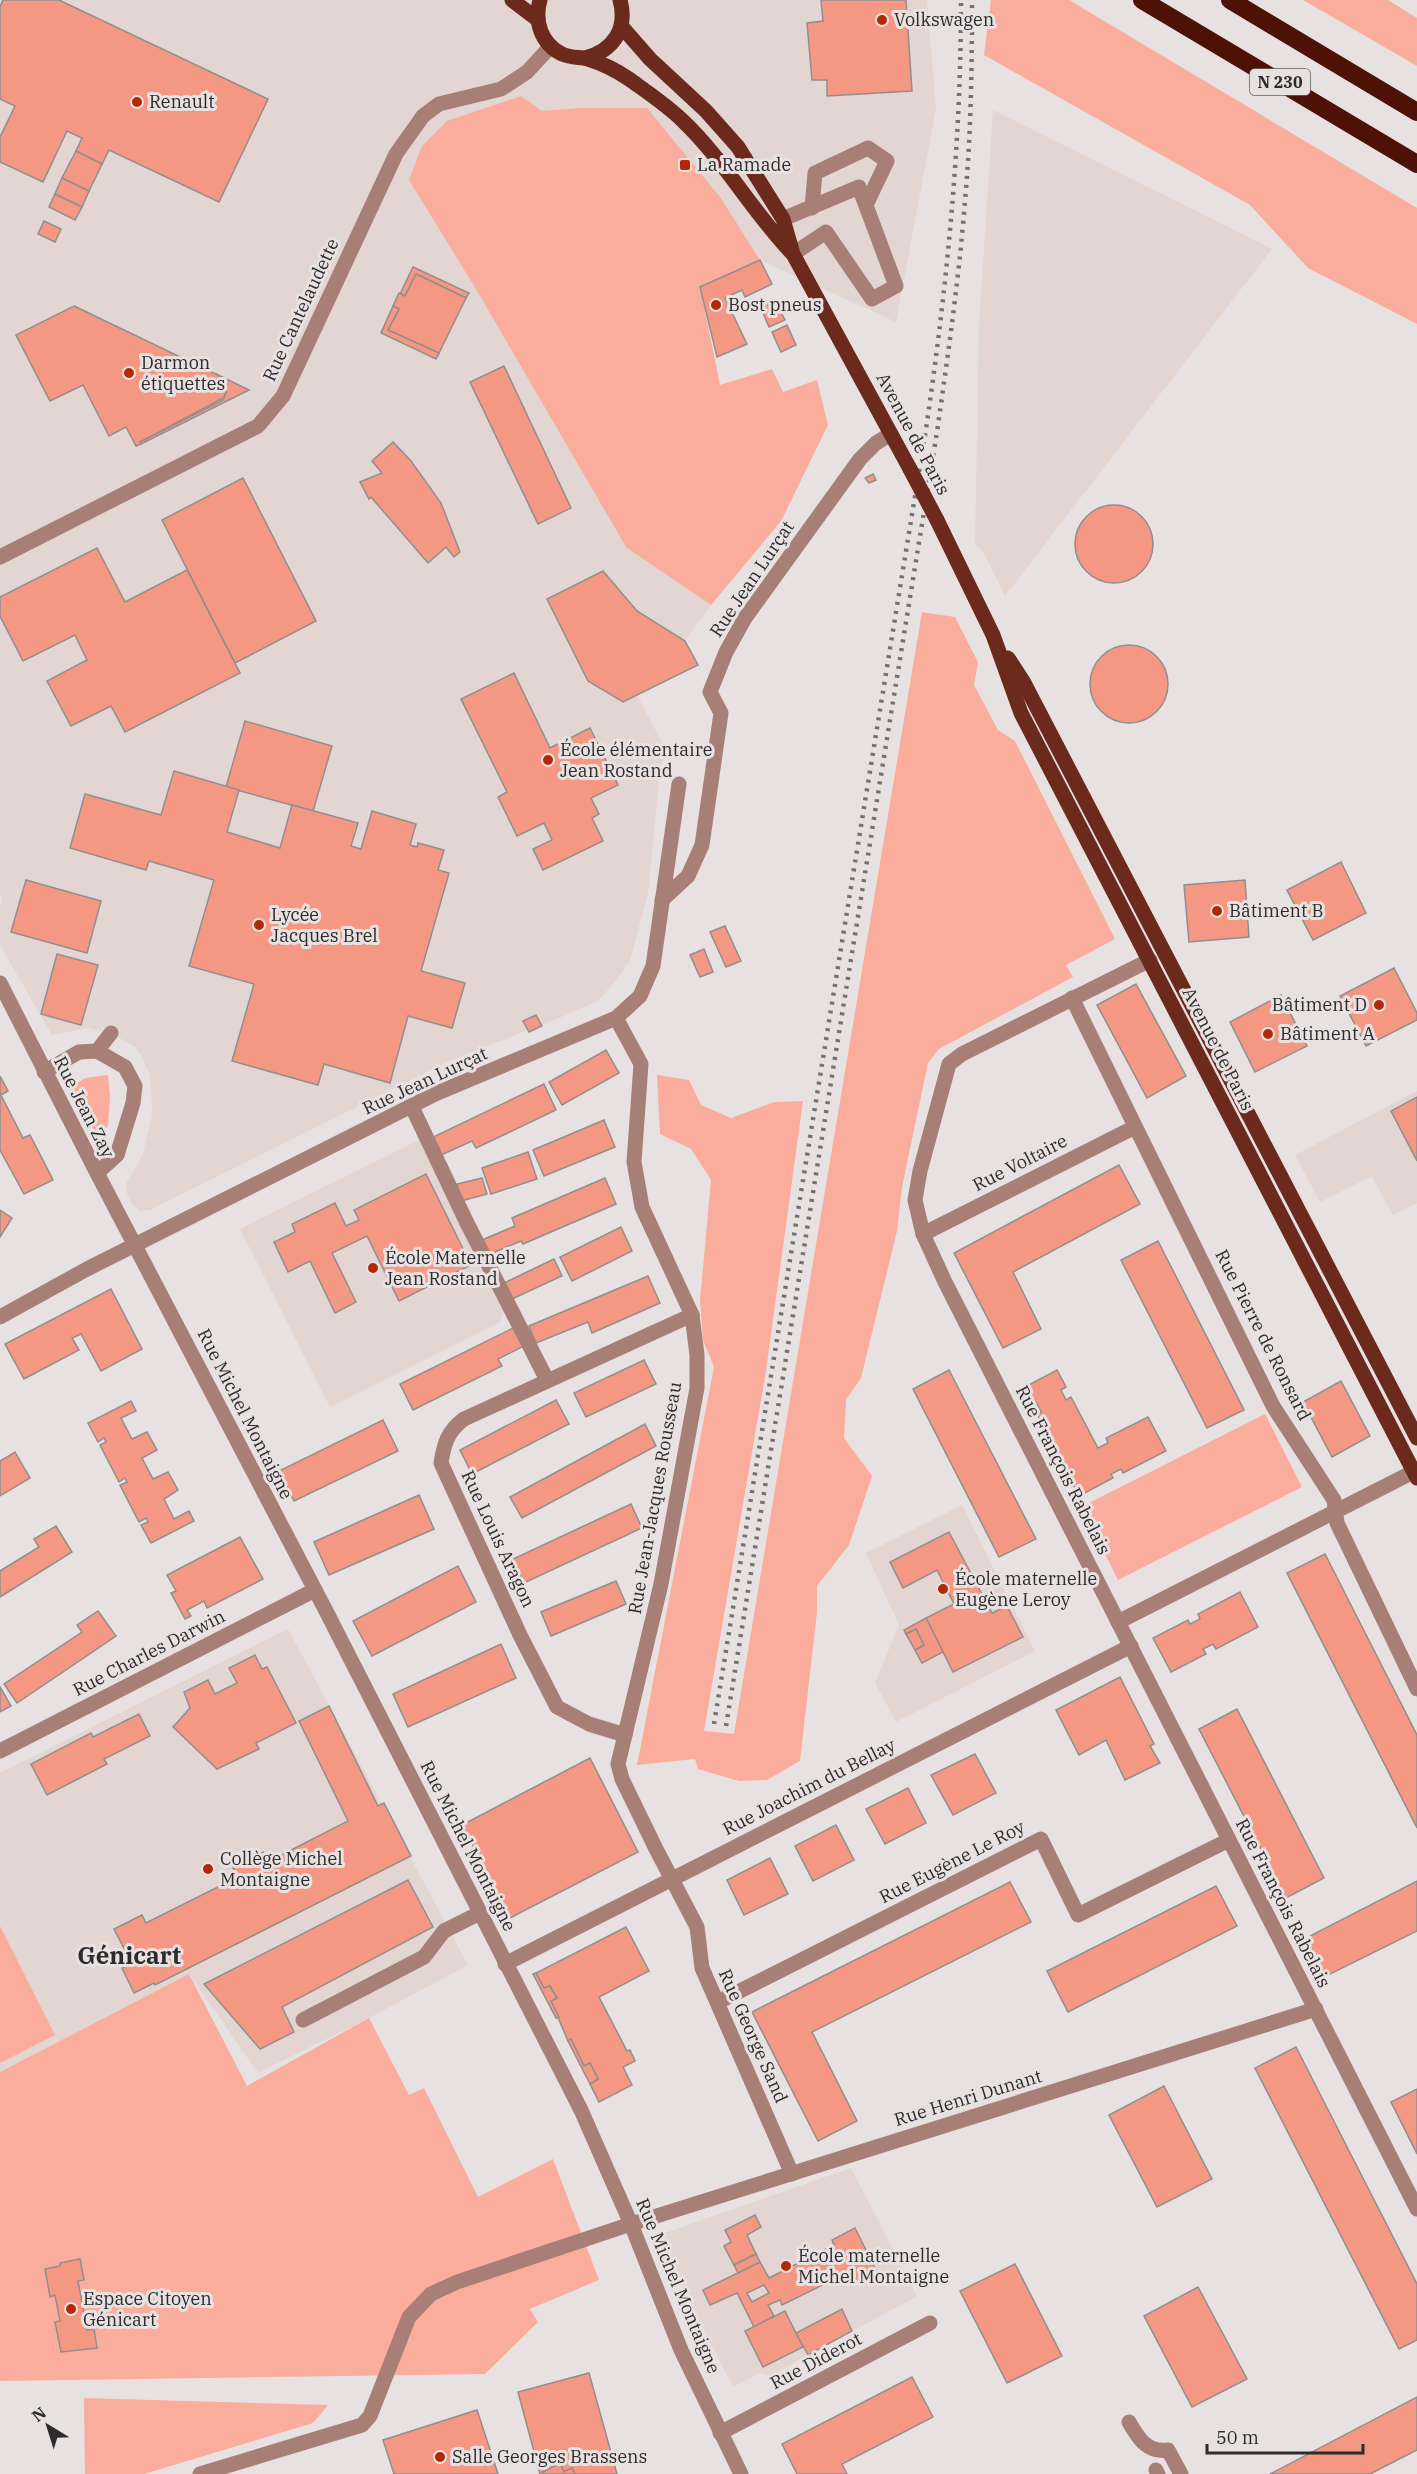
<svg xmlns="http://www.w3.org/2000/svg" width="1417" height="2474" viewBox="0 0 1417 2474" font-family="'IBM Plex Serif',serif">
	<rect width="100%" height="100%" fill="#e7e2e1"/>
	<g fill="#e2d5d2">
		<path d="M0 0H927L936 109 896 322 760 260 700 287 720 385 772 369 783 392 817 380 828 425 781 521 711 605 685 641 698 665 637 695 666 750 660 770 648 894 630 960 617 979 599 1000 564 1016 445 1063 150 1210 140 1211 133 1205 127 1194 126 1184 143 1154 152 1115 151 1084 148 1070 141 1055 135 1047 111 1033 89 1028 52 1035 0 945V905L2 897 0 896Z"/>
		<path d="M993 110 1272 249 1005 596 983 552 975 543 979 326Z"/>
		<path d="M1417 1091V1203L1393 1215 1372 1176 1320 1202 1295 1155Z"/>
		<path d="M423 1138 504 1307 500 1322 330 1407 240 1229Z"/>
		<path d="M962 1505 1035 1651 896 1722 875 1683 899 1625 866 1553Z"/>
		<path d="M288 1629 468 1965 369 2018 258 2073 189 1974 0 2072V1773Z"/>
		<path d="M851 2168 917 2296 770 2376 760 2373 733 2387 656 2236Z"/>
	</g>
	<g fill="#faad9c">
		<path d="M991 0H1069L1417 208V324L1308 268 1250 205 984 55Z"/>
		<path d="M1303 0H1388L1417 18V66Z"/>
		<path d="M521 96 542 111 579 108H647L720 197 760 260 700 287 720 385 772 369 783 392 817 380 828 425 781 521 711 605 626 547 476 289 409 180 422 146 447 121Z"/>
		<path d="M922 612 955 617 978 662 974 685 998 730 1015 741 1115 939 1066 965 1073 977 939 1049 928 1063 902 1187 897 1231 861 1378 846 1400 844 1438 872 1476 849 1545 817 1586V1612L800 1761 767 1780 739 1781 698 1769 695 1759 637 1765 714 1367 703 1340 700 1301 711 1180 691 1149 660 1134 657 1075 689 1080 701 1105 731 1118 774 1102 803 1101 766 1371 704 1731 734 1734Z"/>
		<path d="M108 1075 110 1096 108 1127 97 1131 92 1128 75 1095 73 1086 85 1078Z"/>
		<path d="M1265 1414 1302 1487 1118 1580 1081 1507Z"/>
		<path d="M0 1926 55 2035 0 2063Z"/>
		<path d="M189 1974 247 2086 369 2018 409 2095 424 2088 478 2197 553 2159 599 2280 530 2309 538 2322 485 2374 0 2381V2072Z"/>
		<path d="M84 2398 328 2405 313 2423 144 2474H85Z"/>
	</g>
	<g fill="#f49884" stroke="#928e8d" stroke-width="1.5" fill-rule="evenodd">
		<path d="M3 0H59L268 99 219 202 109 150 102 164 76 151 82 138 67 131 43 182 0 162V137L15 106 0 99V7Z"/>
		<path d="M821 0H906L912 91 827 96V80H812L807 23 823 21Z"/>
		<path d="M76 151 102 164 89 191 62 178Z"/>
		<path d="M62 178 89 191 82 207 55 194Z"/>
		<path d="M55 194 82 207 75 220 49 207Z"/>
		<path d="M44 221 61 229 55 242 38 234Z"/>
		<path d="M760 260 772 284 745 297 742 290 725 298 747 344 717 357 700 287Z"/>
		<path d="M413 267 469 293 466 298 416 274 405 296 400 294Z"/>
		<path d="M416 274 466 298 439 353 388 330 399 309 393 306 399 293 405 296Z"/>
		<path d="M775 300 785 320 769 327 760 306Z"/>
		<path d="M74 306 220 376 226 386 225 397 140 442 141 444 136 446 126 427 109 436 83 385 50 401 16 335Z"/>
		<path d="M393 306 399 309 388 330 439 353 436 359 381 333Z"/>
		<path d="M787 325 796 345 781 352 772 332Z"/>
		<path d="M504 366 571 508 538 524 470 382Z"/>
		<path d="M216 374 249 390 141 444 140 442 223 400 226 393V386L223 379Z"/>
		<path d="M393 442 411 461 441 503 460 552 454 557 446 547 428 563 371 497 369 499 360 482 382 473 372 461Z"/>
		<path d="M873 474 876 480 869 483 865 478Z"/>
		<path d="M243 478 316 621 235 663 162 520Z"/>
		<circle cx="1114" cy="544" r="39"/>
		<path d="M97 548 125 602 187 570 240 673 125 732 111 706 71 726 47 681 87 660 75 635 23 661 0 616V597Z"/>
		<path d="M603 571 637 611 685 641 698 665 623 702 588 681 547 599Z"/>
		<circle cx="1129" cy="684" r="39"/>
		<path d="M514 673 550 748 590 728 618 785 591 798 599 814 592 818 603 841 543 870 533 849 552 840 544 823 517 836 498 797 507 792 461 699Z"/>
		<path d="M245 721 332 746 313 811 226 787Z"/>
		<path d="M174 771 239 790 227 832 280 848 292 805 358 823 351 846 361 849 372 811 416 824 410 845 417 847 418 843 444 850 438 870 449 873 421 971 465 983 452 1028 408 1016 390 1083 324 1064 318 1085 232 1061 254 984 189 966 214 880 149 861 146 870 70 848 85 794 161 815Z"/>
		<path d="M1341 862 1366 913 1313 940 1287 890Z"/>
		<path d="M26 880 101 901 87 953 11 932Z"/>
		<path d="M1245 880 1249 937 1189 942 1184 885Z"/>
		<path d="M725 926 741 961 726 967 710 932Z"/>
		<path d="M704 949 713 972 700 977 690 955Z"/>
		<path d="M57 954 98 965 81 1025 41 1014Z"/>
		<path d="M1394 968 1417 1013V1020L1366 1046 1340 996Z"/>
		<path d="M1136 984 1186 1076 1147 1098 1097 1005Z"/>
		<path d="M1281 995 1307 1046 1255 1072 1230 1022Z"/>
		<path d="M536 1015 542 1026 529 1032 523 1021Z"/>
		<path d="M606 1050 619 1073 562 1105 549 1082Z"/>
		<path d="M0 1076 8 1091 1 1095 23 1138 30 1135 53 1180 24 1194 0 1150Z"/>
		<path d="M544 1084 556 1110 476 1148 472 1141 439 1156 431 1138Z"/>
		<path d="M1417 1097V1161L1391 1111Z"/>
		<path d="M604 1120 615 1147 544 1176 533 1150Z"/>
		<path d="M528 1152 537 1179 491 1194 482 1168Z"/>
		<path d="M1119 1165 1140 1204 1013 1272 1041 1329 1003 1348 954 1253Z"/>
		<path d="M426 1174 471 1265 399 1301 367 1236 332 1253 356 1302 335 1313 310 1261 288 1272 274 1242 295 1232 292 1224 335 1203 346 1226 359 1220 354 1210Z"/>
		<path d="M482 1178 487 1194 461 1201 457 1184Z"/>
		<path d="M605 1178 616 1204 523 1244 521 1241 488 1255 482 1240 515 1226 512 1218Z"/>
		<path d="M0 1210 12 1218 0 1237Z"/>
		<path d="M621 1227 632 1251 572 1281 560 1257Z"/>
		<path d="M1158 1241 1244 1410 1207 1428 1121 1260Z"/>
		<path d="M554 1259 562 1276 512 1299 504 1283Z"/>
		<path d="M648 1276 660 1303 592 1333 588 1322 536 1343 529 1326Z"/>
		<path d="M111 1289 142 1349 101 1371 81 1334 72 1338 79 1350 24 1379 5 1344Z"/>
		<path d="M515 1327 524 1346 498 1359 502 1366 413 1410 400 1384Z"/>
		<path d="M644 1360 656 1384 586 1417 574 1393Z"/>
		<path d="M949 1370 1036 1539 999 1557 913 1389Z"/>
		<path d="M1057 1370 1066 1387 1061 1390 1066 1400 1071 1397 1098 1448 1108 1443 1106 1438 1148 1417 1166 1451 1123 1473 1121 1469 1111 1474 1113 1478 1079 1496 1037 1414 1041 1412 1036 1402 1031 1404 1023 1388Z"/>
		<path d="M1341 1381 1370 1436 1332 1457 1303 1402Z"/>
		<path d="M556 1400 569 1424 472 1474 460 1450Z"/>
		<path d="M131 1401 136 1411 121 1418 132 1439 147 1432 157 1450 142 1458 153 1479 168 1472 178 1490 164 1499 174 1519 189 1511 194 1521 151 1543 141 1525 148 1522 146 1518 139 1522 120 1485 127 1482 125 1478 119 1482 100 1445 106 1442 104 1438 98 1442 88 1423Z"/>
		<path d="M383 1420 398 1451 294 1501 279 1471Z"/>
		<path d="M645 1424 656 1446 522 1518 510 1497Z"/>
		<path d="M15 1452 30 1478 0 1496V1461Z"/>
		<path d="M419 1495 434 1529 329 1575 314 1542Z"/>
		<path d="M631 1504 642 1528 524 1583 513 1559Z"/>
		<path d="M56 1526 72 1552 0 1597V1571L39 1547 34 1539Z"/>
		<path d="M949 1532 992 1613 1007 1606 1023 1637 953 1672 926 1618 954 1604 937 1570 903 1588 890 1562Z"/>
		<path d="M240 1537 263 1579 207 1608 204 1601 187 1610 191 1616 185 1619 171 1593 176 1591 167 1575Z"/>
		<path d="M1325 1554 1417 1735V1828L1287 1573Z"/>
		<path d="M458 1566 476 1602 372 1656 353 1621Z"/>
		<path d="M616 1581 626 1604 551 1636 541 1612Z"/>
		<path d="M1240 1592 1258 1627 1216 1649 1213 1644 1203 1649 1206 1654 1171 1672 1153 1638 1188 1620 1190 1624 1200 1619 1198 1614Z"/>
		<path d="M98 1611 116 1636 17 1703 4 1684 82 1632 77 1625Z"/>
		<path d="M926 1618 943 1652 922 1663 915 1650 924 1645 916 1629 906 1634 904 1630Z"/>
		<path d="M916 1629 924 1645 915 1650 906 1634Z"/>
		<path d="M501 1644 516 1678 408 1727 393 1694Z"/>
		<path d="M255 1655 262 1669 267 1667 296 1723 256 1743 259 1749 217 1769 173 1727 190 1708 184 1692 208 1680 215 1694 237 1683 229 1668Z"/>
		<path d="M1120 1677 1154 1744 1150 1746 1160 1763 1125 1780 1106 1740 1079 1755 1056 1710Z"/>
		<path d="M0 1687 11 1706 0 1712Z"/>
		<path d="M329 1706 378 1806 384 1803 411 1856 155 1985 154 1983 134 1993 122 1968 141 1958 138 1951 128 1956 114 1929 142 1915 146 1923 238 1877 233 1868 263 1852 268 1862 348 1821 299 1721Z"/>
		<path d="M1237 1709 1324 1878 1286 1898 1199 1729Z"/>
		<path d="M139 1714 150 1736 104 1759 107 1764 47 1795 31 1764 91 1733 93 1737Z"/>
		<path d="M975 1754 996 1793 953 1815 931 1775Z"/>
		<path d="M590 1758 638 1852 510 1918 462 1825Z"/>
		<path d="M908 1788 926 1823 885 1844 866 1809Z"/>
		<path d="M836 1825 854 1860 813 1881 795 1846Z"/>
		<path d="M770 1858 788 1894 744 1915 727 1880Z"/>
		<path d="M408 1880 433 1927 282 2007 294 2032 260 2049 204 1984Z"/>
		<path d="M1417 1881V1931L1326 1976 1306 1938Z"/>
		<path d="M1010 1882 1031 1922 812 2032 857 2121 818 2141 752 2012Z"/>
		<path d="M1216 1886 1237 1926 1068 2012 1047 1971Z"/>
		<path d="M626 1927 649 1971 599 1997 627 2051 630 2050 635 2061 623 2067 632 2085 599 2102 590 2084 598 2079 590 2063 584 2066 571 2039 568 2041 551 2001 557 1998 550 1986 544 1988 536 1973Z"/>
		<path d="M536 1973 544 1988 550 1986 557 1998 551 2001 559 2017 556 2018 533 1974Z"/>
		<path d="M571 2039 584 2066 590 2063 598 2079 590 2084 568 2041Z"/>
		<path d="M1296 2047 1417 2284V2340L1399 2349 1255 2068Z"/>
		<path d="M1164 2086 1212 2179 1157 2207 1109 2115Z"/>
		<path d="M1417 2089V2154L1391 2102Z"/>
		<path d="M755 2215 761 2227 747 2235 756 2254 734 2265 724 2246 731 2242 725 2230Z"/>
		<path d="M855 2228 877 2272 855 2284 849 2272 782 2305 780 2300 768 2305 774 2316 754 2327 737 2293 710 2305 703 2290 760 2262 769 2278 834 2245 832 2240ZM764 2285 769 2293 752 2302 747 2293Z"/>
		<path d="M756 2254 760 2262 738 2273 734 2265Z"/>
		<path d="M80 2259 84 2280 78 2281 87 2330 94 2329 97 2348 61 2352 55 2322 60 2321 55 2295 50 2297 45 2269 60 2266V2263Z"/>
		<path d="M1015 2264 1062 2356 1007 2383 960 2291Z"/>
		<path d="M1198 2287 1247 2379 1192 2407 1144 2316Z"/>
		<path d="M842 2309 852 2331 808 2355 796 2333Z"/>
		<path d="M785 2311 803 2347 763 2367 745 2331Z"/>
		<path d="M589 2373 617 2474H575L572 2468 564 2472 560 2463 543 2472 544 2474H540L518 2392Z"/>
		<path d="M912 2377 933 2417 842 2464 847 2474H797L782 2444Z"/>
		<path d="M1417 2397V2450L1370 2474H1270Z"/>
		<path d="M477 2410 498 2474H394L383 2440Z"/>
		<path d="M560 2463 564 2472 572 2468 575 2474H544L543 2472Z"/>
	</g>
	<g fill="none" stroke-linecap="round" stroke-linejoin="round">
		<g stroke="#a77f76" stroke-width="15">
			<path d="M812 208 815 173 868 148 887 161 866 205"/>
			<path d="M783 219 859 187 896 286 872 299 826 232 793 254"/>
			<path d="M0 557 258 426 283 396 396 154 423 116 439 104 501 89 527 72 551 46"/>
			<path d="M662 900 688 876 702 845 721 713 710 692 726 652 745 618 860 459 876 443 891 434"/>
			<path d="M1150 960 962 1054 949 1064 920 1171 915 1200 923 1234 945 1282 1417 2209"/>
			<path d="M0 983 97 1173 325 1609 581 2110 631 2224 681 2350 741 2474"/>
			<path d="M1072 998 1273 1406 1334 1500 1337 1523 1417 1689"/>
			<path d="M616 1018 641 1064 634 1162 642 1207 692 1315 697 1355V1388L661 1584 618 1764 622 1779 656 1849 697 1927 702 1968 792 2174"/>
			<path d="M97 1051 111 1033"/>
			<path d="M44 1072 79 1052 97 1051 125 1067 135 1086 133 1103 117 1155 97 1173"/>
			<path d="M412 1107 466 1221 547 1380"/>
			<path d="M923 1234 1135 1127"/>
			<path d="M0 1317 87 1269 435 1094 616 1018 640 996 653 966 679 784"/>
			<path d="M1118 1622 1417 1470"/>
			<path d="M625 1735 589 1724 557 1707 520 1635 441 1463C444 1443 448 1431 464 1419L692 1315"/>
			<path d="M0 1751 315 1590"/>
			<path d="M505 1964 1131 1646"/>
			<path d="M718 2002 1041 1839 1078 1915 1229 1840"/>
			<path d="M303 2020 424 1957 444 1931 480 1913"/>
			<path d="M1129 2422C1138 2438 1147 2453 1168 2450L1181 2474"/>
			<path d="M720 2433 930 2323"/>
			<path d="M1156 2470 1158 2474"/>
			<path d="M200 2474 362 2425 370 2416 409 2317 431 2294 457 2282 631 2224 1316 2009"/>
		</g>
		<g stroke="#6c2a1d" stroke-width="15">
			<path d="M512 0 537 19"/>
			<path d="M540 0C534 21 541 44 562 54 571 58 580 57 588 59 604 64 616 70 629 79 647 92 668 106 683 121 724 160 752 211 791 252"/>
			<path d="M622 27 650 59 706 111 738 147 783 219 793 254 910 469"/>
			<path d="M585 58C613 51 628 29 620 0"/>
			<path d="M937 520 993 635 1021 713 1417 1478"/>
			<path d="M1008 658 1023 681 1417 1438"/>
		</g>
		<g stroke="#4e1106" stroke-width="18">
			<path d="M1142 0 1417 164"/>
			<path d="M1230 0 1417 112"/>
		</g>
		<g stroke="#747170" stroke-width="4.5" stroke-dasharray="3 6" stroke-linecap="butt">
			<path d="M714 1724 926 429C947 286 961 144 961 0"/>
			<path d="M726 1726 937 432C948 355 959 278 965 201 971 134 972 67 972 0"/>
		</g>
		<path stroke="#6c2a1d" stroke-width="15" d="M910 469 937 520"/>
	</g>
	<g fill="#b42808" stroke="#e7e2e1" stroke-width="2">
		<circle cx="882" cy="20" r="6"/>
		<circle cx="137" cy="102" r="6"/>
		<rect x="679" y="159" width="12" height="12" rx="3"/>
		<circle cx="716" cy="305" r="6"/>
		<circle cx="129" cy="373" r="6"/>
		<circle cx="548" cy="760" r="6"/>
		<circle cx="1217" cy="911" r="6"/>
		<circle cx="259" cy="925" r="6"/>
		<circle cx="1379" cy="1005" r="6"/>
		<circle cx="1268" cy="1034" r="6"/>
		<circle cx="373" cy="1268" r="6"/>
		<circle cx="943" cy="1589" r="6"/>
		<circle cx="208" cy="1869" r="6"/>
		<circle cx="786" cy="2266" r="6"/>
		<circle cx="71" cy="2309" r="6"/>
		<circle cx="440" cy="2457" r="6"/>
	</g>
	<g text-anchor="middle" stroke-width="6" stroke-linejoin="round" paint-order="stroke">
		<rect fill="#e7e2e1" stroke="#656262" stroke-width="1.5" x="1250" y="69" width="60" height="26" rx="4.5"/>
		<g font-size="16" font-weight="bold" fill="#2d2b2b">
			<text x="1280" y="88">N 230</text>
		</g>
		<g font-size="18" fill="#2d2b2b" stroke="#e7e2e1" text-anchor="start">
			<text x="894" y="26">Volkswagen</text>
			<text x="149" y="108">Renault</text>
			<text x="697" y="171">La Ramade</text>
			<text x="728" y="311">Bost pneus</text>
			<text x="141" y="369">Darmon<tspan x="141" dy="21">étiquettes</tspan></text>
			<text x="560" y="756">École élémentaire<tspan x="560" dy="21">Jean Rostand</tspan></text>
			<text x="1229" y="917">Bâtiment B</text>
			<text x="271" y="921">Lycée<tspan x="271" dy="21">Jacques Brel</tspan></text>
			<text x="1367" y="1011" text-anchor="end">Bâtiment D</text>
			<text x="1280" y="1040">Bâtiment A</text>
			<text x="385" y="1264">École Maternelle<tspan x="385" dy="21">Jean Rostand</tspan></text>
			<text x="955" y="1585">École maternelle<tspan x="955" dy="21">Eugène Leroy</tspan></text>
			<text x="220" y="1865">Collège Michel<tspan x="220" dy="21">Montaigne</tspan></text>
			<text x="798" y="2262">École maternelle<tspan x="798" dy="21">Michel Montaigne</tspan></text>
			<text x="83" y="2305">Espace Citoyen<tspan x="83" dy="21">Génicart</tspan></text>
			<text x="452" y="2463">Salle Georges Brassens</text>
		</g>
		<g font-size="18" fill="#2d2b2b" stroke="#e7e2e1">
			<text transform="translate(301 310) rotate(-65)" y="6">Rue Cantelaudette</text>
			<text transform="translate(913 434) rotate(62)" y="6">Avenue de Paris</text>
			<text transform="translate(752 579) rotate(-56)" y="6">Rue Jean Lurçat</text>
			<text transform="translate(1218 1049) rotate(63)" y="6">Avenue de Paris</text>
			<text transform="translate(425 1081) rotate(-25)" y="6">Rue Jean Lurçat</text>
			<text transform="translate(84 1107) rotate(63)" y="6">Rue Jean Zay</text>
			<text transform="translate(1020 1163) rotate(-27)" y="6">Rue Voltaire</text>
			<text transform="translate(1263 1335) rotate(63)" y="6">Rue Pierre de Ronsard</text>
			<text transform="translate(245 1414) rotate(63)" y="6">Rue Michel Montaigne</text>
			<text transform="translate(1063 1470) rotate(63)" y="6">Rue François Rabelais</text>
			<text transform="translate(655 1498) rotate(-80)" y="6">Rue Jean-Jacques Rousseau</text>
			<text transform="translate(498 1539) rotate(65)" y="6">Rue Louis Aragon</text>
			<text transform="translate(149 1653) rotate(-27)" y="6">Rue Charles Darwin</text>
			<text transform="translate(809 1787) rotate(-27)" y="6">Rue Joachim du Bellay</text>
			<text transform="translate(468 1846) rotate(63)" y="6">Rue Michel Montaigne</text>
			<text transform="translate(952 1862) rotate(-27)" y="6">Rue Eugène Le Roy</text>
			<text transform="translate(1283 1903) rotate(63)" y="6">Rue François Rabelais</text>
			<text transform="translate(753 2036) rotate(66)" y="6">Rue George Sand</text>
			<text transform="translate(968 2098) rotate(-17)" y="6">Rue Henri Dunant</text>
			<text transform="translate(678 2286) rotate(67)" y="6">Rue Michel Montaigne</text>
			<text transform="translate(816 2361) rotate(-28)" y="6">Rue Diderot</text>
		</g>
		<g font-size="24" font-weight="bold" fill="#2d2b2b" stroke="#e7e2e1">
			<text x="129" y="1964">Génicart</text>
		</g>
	</g>
	<g transform="translate(48 2426) rotate(322)" stroke="#e7e2e1" stroke-width="4.5" paint-order="stroke">
	<path d="M0-4.5L10 22L0 15L-10 22Z" fill="#2d2b2b"/>
	<text y="-9" font-size="16" font-weight="bold" text-anchor="middle" fill="#2d2b2b">N</text>
	</g>
	<path d="M1207 2444v9h156v-9" fill="none" stroke="#2d2b2b" stroke-width="3"/>
	<text x="1216" y="2444" font-size="18" fill="#2d2b2b" stroke="#e7e2e1" stroke-width="4.5" paint-order="stroke">50 m</text>
</svg>
